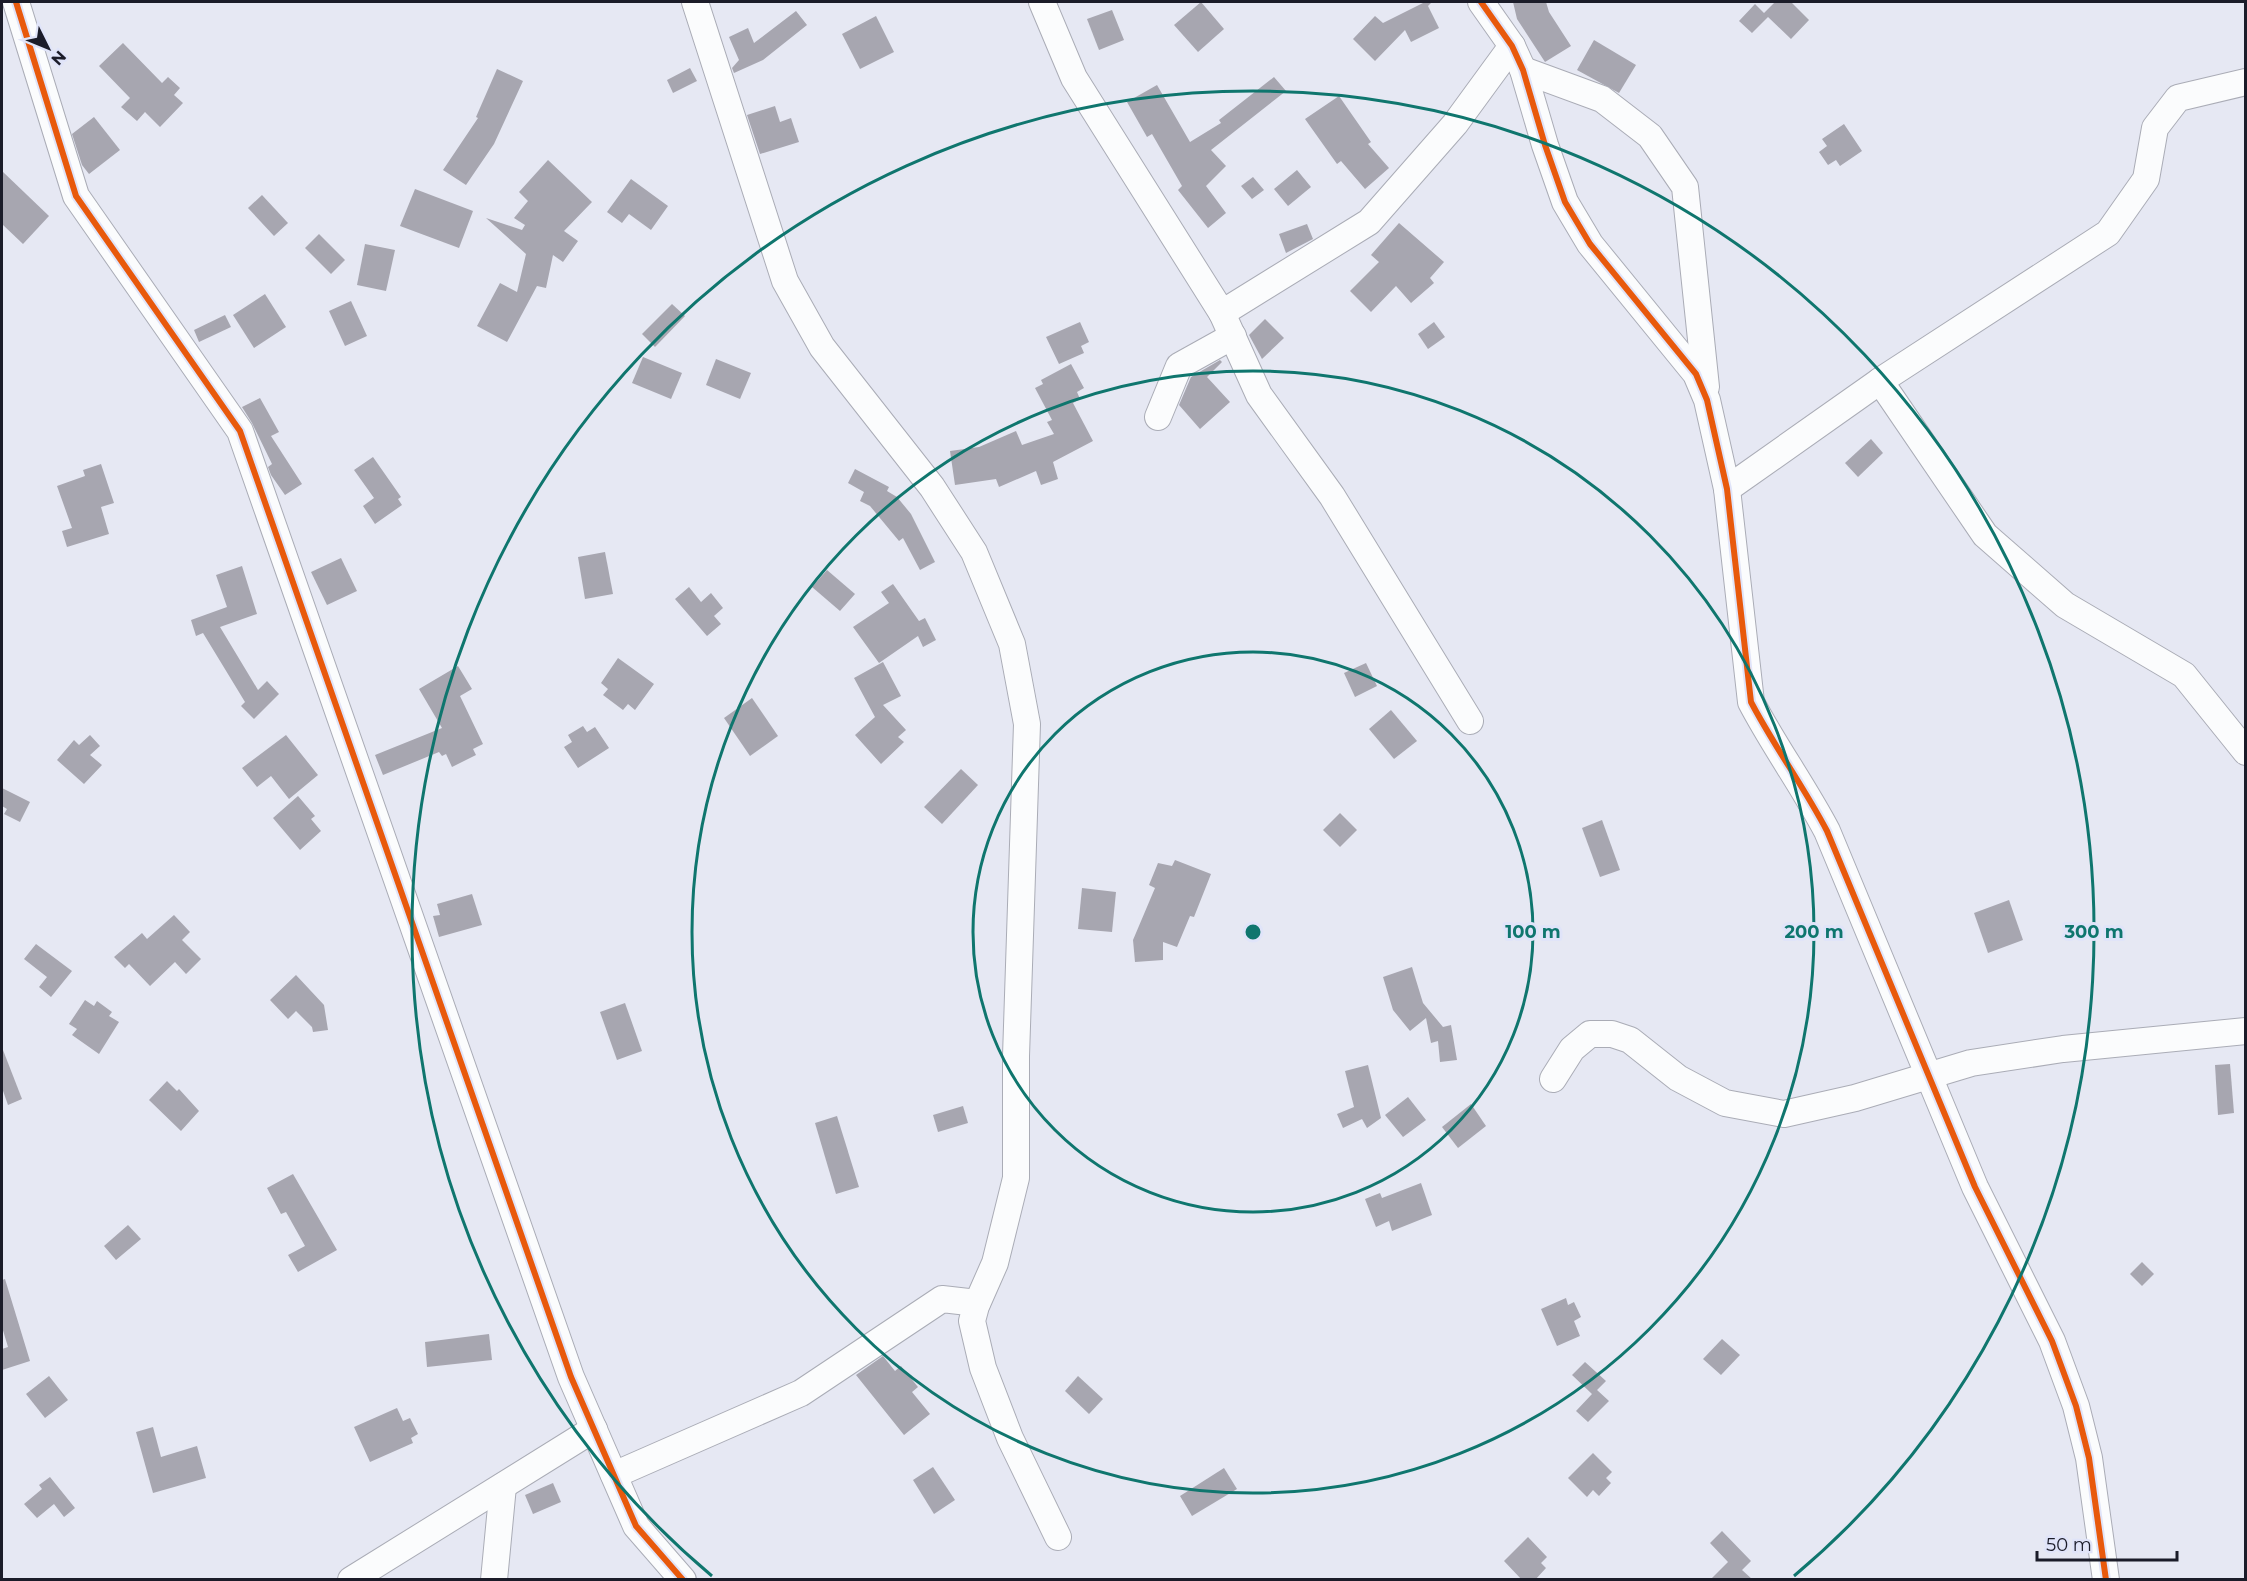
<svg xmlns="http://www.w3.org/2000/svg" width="2247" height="1581" viewBox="0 0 2247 1581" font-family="Montserrat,sans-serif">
	<rect width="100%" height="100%" fill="#e6e8f3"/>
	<g fill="#a7a6b0">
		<path d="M1201 2 1224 29 1198 52 1174 25Z"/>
		<path d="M1425 2H1432L1428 6 1439 28 1411 42 1405 30 1375 61 1353 39 1375 16 1383 23Z"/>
		<path d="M1513 2H1546L1549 12 1571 46 1545 62 1517 19Z"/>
		<path d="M1775 2H1791L1809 20 1791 39 1768 17 1752 33 1739 21 1755 4 1764 13Z"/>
		<path d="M1112 10 1124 40 1099 50 1087 19Z"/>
		<path d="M796 11 807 25 763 60 734 73 732 68 739 60 729 37 748 28 754 43Z"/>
		<path d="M876 16 894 52 860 69 842 34Z"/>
		<path d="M1594 40 1636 65 1619 93 1577 70Z"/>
		<path d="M123 43 162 83 168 77 180 88 174 95 183 103 160 127 145 112 137 121 121 107 130 98 99 66Z"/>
		<path d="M690 68 697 81 673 93 667 80Z"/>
		<path d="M497 69 523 81 494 144 466 185 443 170 478 118 476 117Z"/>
		<path d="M1274 77 1286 91 1211 150 1226 166 1206 186 1226 213 1208 228 1178 190 1182 186 1152 134 1147 137 1127 102 1157 85 1190 142 1221 123 1219 120Z"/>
		<path d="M1339 96 1371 142 1368 144 1389 168 1365 189 1341 161 1337 164 1305 119Z"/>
		<path d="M775 106 780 122 791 118 799 142 760 154 747 115Z"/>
		<path d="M94 117 120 150 89 174 82 165 72 134Z"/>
		<path d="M1844 124 1862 151 1840 166 1836 160 1828 165 1819 152 1827 146 1822 139Z"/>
		<path d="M548 160 592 202 564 231 578 241 563 262 553 255 546 288 537 286 507 342 477 326 500 283 517 292 526 254 486 218 522 230 525 225 514 218 528 201 519 192Z"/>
		<path d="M1297 170 1311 187 1288 206 1274 189Z"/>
		<path d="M2 171 49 216 23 244 2 224Z"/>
		<path d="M1253 177 1264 190 1252 199 1241 186Z"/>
		<path d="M631 179 668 206 651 230 629 214 622 223 607 212Z"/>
		<path d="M415 189 473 211 459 248 400 226Z"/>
		<path d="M262 195 288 223 274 236 248 208Z"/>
		<path d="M1399 223 1444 262 1430 278 1434 283 1411 303 1396 286 1371 312 1350 291 1379 262 1371 255Z"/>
		<path d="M1307 224 1313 239 1286 253 1279 234Z"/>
		<path d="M319 234 345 260 331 274 305 248Z"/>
		<path d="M365 244 395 250 386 291 357 285Z"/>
		<path d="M265 294 286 327 254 348 233 315Z"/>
		<path d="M351 301 367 336 345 346 329 311Z"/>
		<path d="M672 304 685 316 655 347 642 334Z"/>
		<path d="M225 315 231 327 199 342 194 330Z"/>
		<path d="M1265 319 1284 338 1262 359 1249 335Z"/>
		<path d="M1080 322 1089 342 1081 346 1084 353 1059 364 1046 337Z"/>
		<path d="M1434 322 1445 337 1428 349 1418 334Z"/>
		<path d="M643 357 682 373 671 399 632 383Z"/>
		<path d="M716 359 751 373 740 399 706 385Z"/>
		<path d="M1220 360 1222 362 1207 377 1230 402 1200 429 1179 405 1191 377Z"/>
		<path d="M1071 364 1084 388 1077 392 1080 399 1073 403 1093 441 1053 462 1058 479 1041 485 1036 471 999 487 996 479 955 485 950 451 979 447 1016 431 1022 445 1054 434 1047 422 1052 420 1035 388 1043 384 1041 380Z"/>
		<path d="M260 398 279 432 271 436 302 484 285 495 271 475 268 467 272 464 252 423 242 407Z"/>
		<path d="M1871 439 1883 453 1858 477 1845 463Z"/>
		<path d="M373 457 401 497 398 499 402 505 375 524 363 506 374 498 354 470Z"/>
		<path d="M101 464 114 503 101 507 109 534 67 547 62 531 72 528 57 486 85 476 83 470Z"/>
		<path d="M855 469 889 487 887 491 897 497 911 514 935 562 920 570 903 538 899 541 870 506 860 501 864 492 848 483Z"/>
		<path d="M605 552 613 594 585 599 578 557Z"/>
		<path d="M341 558 357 591 327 605 311 572Z"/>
		<path d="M242 566 257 614 220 627 258 690 267 681 279 694 254 719 241 706 245 702 203 633 196 636 191 620 227 607 216 575Z"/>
		<path d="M827 570 855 594 840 611 812 587Z"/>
		<path d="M893 584 919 621 925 618 936 640 923 647 918 636 879 663 853 627 889 603 881 592Z"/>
		<path d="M689 587 701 602 711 593 723 608 714 616 721 624 707 636 675 599Z"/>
		<path d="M618 658 654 684 635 710 628 704 623 710 603 695 608 689 601 683Z"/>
		<path d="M883 662 901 696 883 705 906 730 898 737 904 742 881 764 855 735 875 717 854 678Z"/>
		<path d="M1366 663 1377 686 1355 697 1344 673Z"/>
		<path d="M458 666 472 689 460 696 483 744 473 749 476 755 452 767 446 754 442 756 439 752 383 775 375 755 442 728 419 689Z"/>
		<path d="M752 698 778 736 750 756 724 718Z"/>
		<path d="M1391 710 1417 741 1394 759 1369 729Z"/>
		<path d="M583 726 587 732 595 727 609 748 578 768 564 747 572 742 568 735Z"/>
		<path d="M90 735 100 746 90 755 102 765 84 784 57 760 74 740 79 745Z"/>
		<path d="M286 735 318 775 289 799 271 776 257 787 242 768Z"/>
		<path d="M961 769 978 785 942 824 924 807Z"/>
		<path d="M2 788 30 802 20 822 4 814 7 809 2 806Z"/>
		<path d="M298 796 315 816 311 819 321 831 300 850 273 818Z"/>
		<path d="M1340 813 1357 830 1340 847 1323 830Z"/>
		<path d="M1602 820 1620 870 1600 877 1582 828Z"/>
		<path d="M1175 860 1211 874 1194 917 1190 916 1177 947 1163 942V960L1135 962 1133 940 1155 888 1149 885 1158 863 1172 866Z"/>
		<path d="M1082 888 1116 892 1112 932 1078 929Z"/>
		<path d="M472 894 482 925 439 937 433 916 440 915 437 904Z"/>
		<path d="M2009 900 2023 940 1988 953 1974 913Z"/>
		<path d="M174 915 190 932 182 940 201 959 186 974 175 962 150 986 129 964 125 968 114 957 142 933 147 939Z"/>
		<path d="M36 944 72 971 51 997 39 987 47 977 24 959Z"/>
		<path d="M1412 967 1423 1003 1443 1027 1451 1025 1457 1060 1440 1062 1438 1041 1431 1043 1426 1018 1410 1031 1393 1010 1383 977Z"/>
		<path d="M296 975 324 1005 328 1030 313 1032 312 1027 296 1011 288 1019 270 1000Z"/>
		<path d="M85 1000 94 1006 97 1001 112 1012 109 1016 119 1022 99 1054 72 1035 77 1029 69 1024Z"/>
		<path d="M625 1003 642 1051 617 1060 600 1012Z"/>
		<path d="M3 1050 22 1099 8 1105 2 1088Z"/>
		<path d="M2230 1064 2234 1113 2218 1115 2215 1065Z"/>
		<path d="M1368 1065 1381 1118 1367 1128 1362 1119 1343 1128 1337 1114 1354 1107 1345 1071Z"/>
		<path d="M167 1081 177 1091 179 1089 199 1111 181 1131 149 1100Z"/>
		<path d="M1408 1097 1426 1120 1403 1137 1385 1115Z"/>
		<path d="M1471 1104 1486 1126 1458 1148 1442 1127Z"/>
		<path d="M963 1106 968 1123 938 1132 933 1115Z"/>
		<path d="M837 1116 859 1187 836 1194 815 1123Z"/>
		<path d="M293 1174 337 1250 298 1272 288 1255 305 1246 286 1212 281 1214 267 1188Z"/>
		<path d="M1421 1183 1432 1215 1392 1231 1389 1221 1376 1227 1365 1199 1380 1193 1382 1198Z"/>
		<path d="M128 1225 141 1239 116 1260 104 1246Z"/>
		<path d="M2142 1262 2154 1274 2142 1286 2130 1274Z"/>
		<path d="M5 1279 30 1361 2 1370V1349L8 1347 2 1327V1280Z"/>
		<path d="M1566 1298 1568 1305 1574 1302 1581 1317 1574 1321 1580 1336 1557 1346 1541 1309Z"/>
		<path d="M489 1334 492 1360 427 1367 425 1342Z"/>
		<path d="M1722 1339 1740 1355 1721 1375 1703 1359Z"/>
		<path d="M883 1356 895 1371 901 1366 918 1387 912 1392 930 1414 904 1435 856 1375Z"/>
		<path d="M1585 1362 1606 1381 1597 1390 1609 1401 1588 1422 1576 1411 1592 1394 1572 1375Z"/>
		<path d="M49 1376 68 1400 45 1418 26 1394Z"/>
		<path d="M1078 1376 1103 1399 1089 1414 1065 1391Z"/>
		<path d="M397 1408 403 1421 410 1418 418 1434 411 1438 413 1443 370 1462 354 1427Z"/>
		<path d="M153 1427 161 1457 197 1446 206 1478 153 1493 136 1432Z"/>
		<path d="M1593 1453 1612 1472 1606 1478 1611 1483 1599 1496 1593 1490 1587 1497 1568 1478Z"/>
		<path d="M933 1467 955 1500 934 1514 913 1480Z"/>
		<path d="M1224 1468 1237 1489 1192 1516 1180 1496Z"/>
		<path d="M50 1477 75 1508 64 1517 54 1504 37 1518 24 1504 42 1489 39 1485Z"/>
		<path d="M553 1483 561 1502 533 1514 525 1495Z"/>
		<path d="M1722 1531 1751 1561 1742 1570 1753 1580H1710L1728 1562 1710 1543Z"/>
		<path d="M1528 1537 1547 1557 1541 1563 1546 1568 1535 1580H1522L1504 1561Z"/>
	</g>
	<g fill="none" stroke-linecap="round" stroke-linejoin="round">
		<defs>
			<g id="minor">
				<path d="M16 2 76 196 240 431 571 1377 636 1526 683 1580"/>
				<path d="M695 2 785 281 822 347 932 487 974 552 1012 644 1027 724 1016 1056V1178L995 1263 976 1306 972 1321 983 1368 1010 1438 1058 1537"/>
				<path d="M1042 2 1074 78 1222 313 1369 222 1455 124 1512 46"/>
				<path d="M1481 2 1512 46 1523 70 1545 145 1565 202 1590 244 1696 374 1707 400 1727 489 1751 702C1774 746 1804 787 1827 831L1975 1187 2052 1341 2076 1406 2089 1458 2106 1580"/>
				<path d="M1523 70 1602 99 1650 136 1685 187 1706 387"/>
				<path d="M1222 313 1259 395 1332 496 1470 721"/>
				<path d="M1880 381 1985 535 2065 605 2184 675 2246 752"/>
				<path d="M1158 417 1179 366 1233 336"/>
				<path d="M1727 489 1880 381 2108 233 2146 179 2155 128 2178 98 2246 82"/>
				<path d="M1553 1079 1572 1049 1590 1034H1612L1630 1040 1678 1078 1725 1103 1784 1114 1855 1098 1971 1063 2063 1049 2246 1031"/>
				<path d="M614 1475 801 1393 942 1299 977 1303"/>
				<path d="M351 1580 594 1429"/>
				<path d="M494 1580 503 1486"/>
			</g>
		</defs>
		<use href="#minor" stroke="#aaacb6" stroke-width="28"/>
		<use href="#minor" stroke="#fbfcfd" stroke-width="26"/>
		<defs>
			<g id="cycleway">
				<path d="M16 2 76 196 240 431 571 1377 636 1526 683 1580"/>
				<path d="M1481 2 1512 46 1523 70 1545 145 1565 202 1590 244 1696 374 1707 400 1727 489 1751 702C1774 746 1804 787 1827 831L1975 1187 2052 1341 2076 1406 2089 1458 2106 1580"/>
			</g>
		</defs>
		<use href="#cycleway" stroke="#e0e4f9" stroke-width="10"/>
		<use href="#cycleway" stroke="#e8590c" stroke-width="6"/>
	</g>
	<g fill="none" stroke="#0f766e" stroke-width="3">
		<circle cx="1253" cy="932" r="280"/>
		<circle cx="1253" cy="932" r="561"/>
		<path d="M712 1576A841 841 0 1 1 1794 1576"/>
	</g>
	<circle cx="1253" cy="932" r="9" fill="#0f766e" stroke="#e0e4f9" stroke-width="3"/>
	<g font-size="18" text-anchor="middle" font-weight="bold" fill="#0f766e" stroke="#e0e4f9" stroke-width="6" stroke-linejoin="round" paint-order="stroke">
		<text x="1533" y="938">100 m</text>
		<text x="1814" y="938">200 m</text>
		<text x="2094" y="938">300 m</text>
	</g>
	<rect width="2247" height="1581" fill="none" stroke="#1b1c29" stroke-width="6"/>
	<g transform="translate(48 48) rotate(133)" stroke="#e0e4f9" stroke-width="4.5" paint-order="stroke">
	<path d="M0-4.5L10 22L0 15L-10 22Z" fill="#1b1c29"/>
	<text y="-9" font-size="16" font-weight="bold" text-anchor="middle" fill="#1b1c29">N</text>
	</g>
	<path d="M2037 1551v9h140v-9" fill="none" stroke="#1b1c29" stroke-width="3"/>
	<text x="2046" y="1551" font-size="18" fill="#1b1c29" stroke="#e0e4f9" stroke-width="4.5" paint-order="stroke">50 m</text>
</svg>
